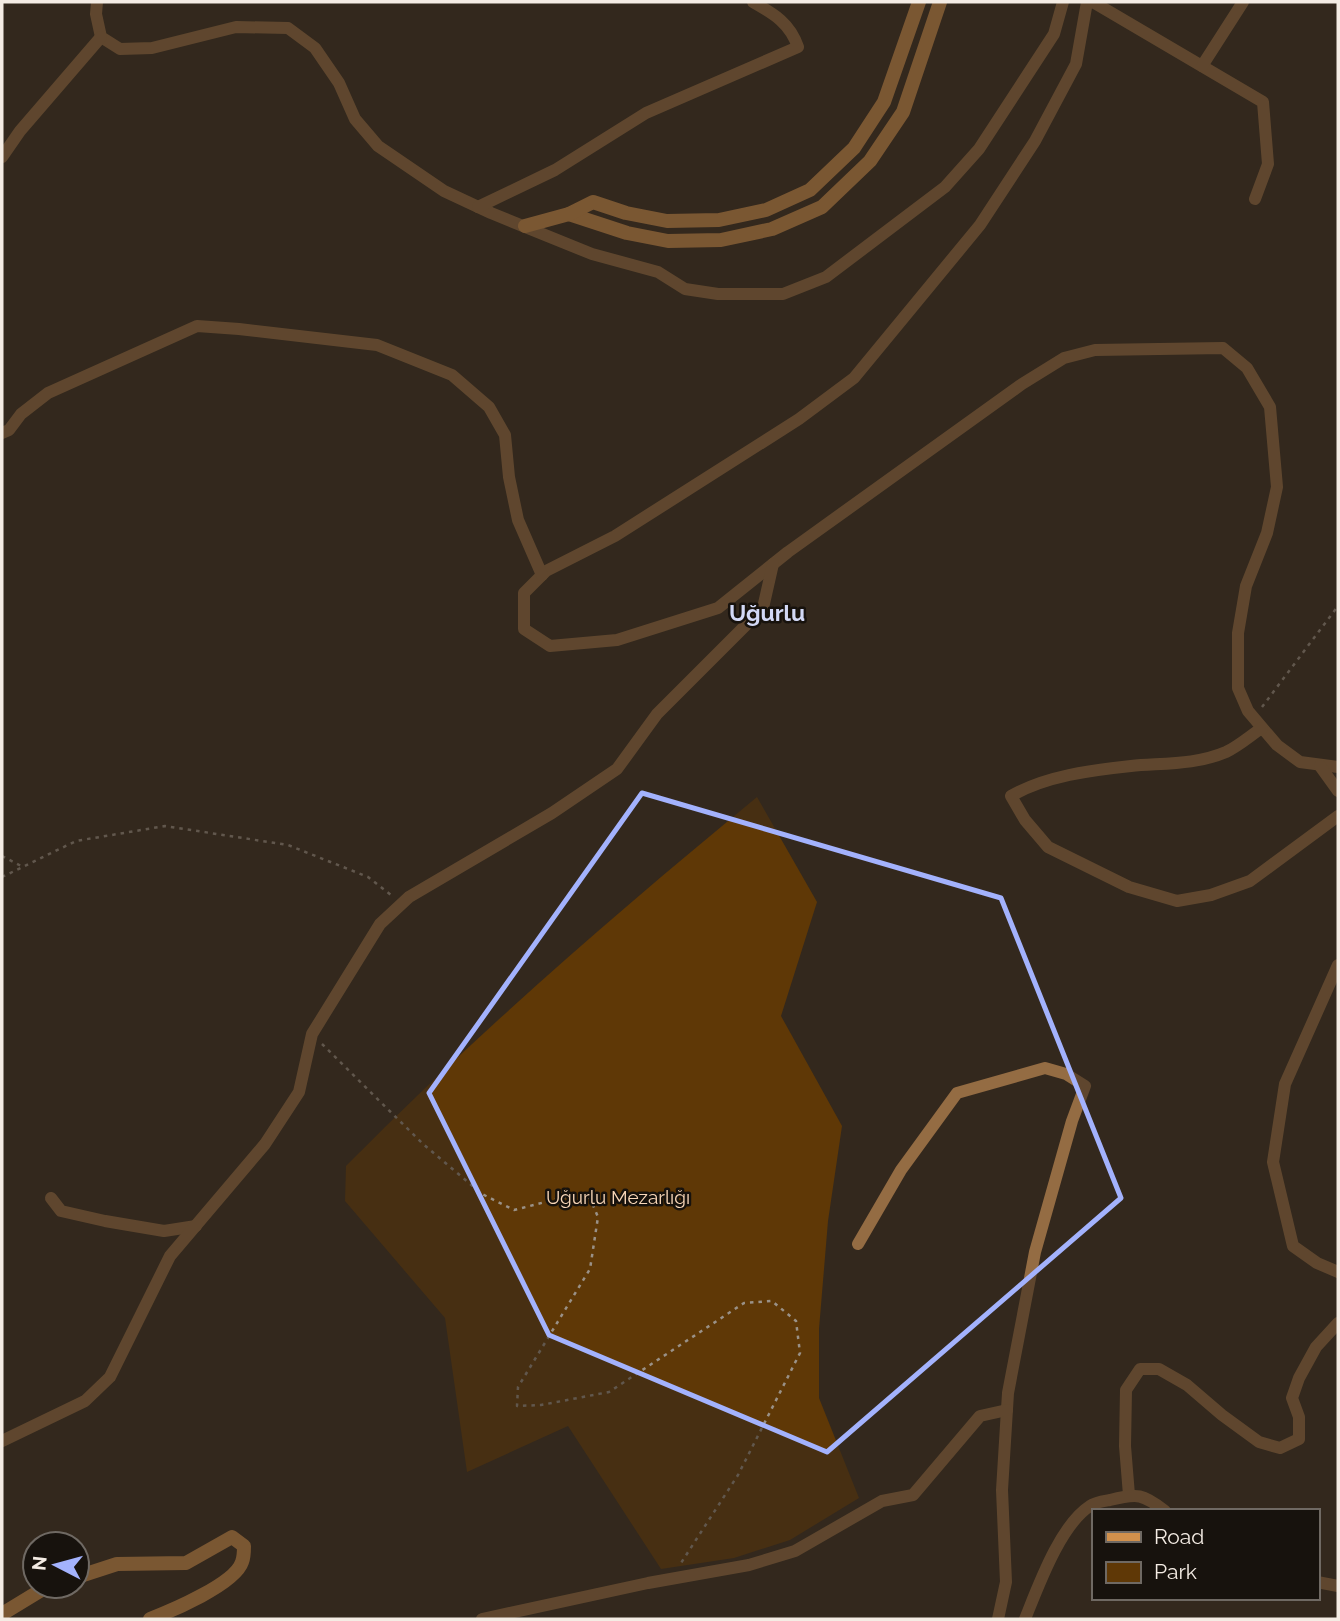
<svg xmlns="http://www.w3.org/2000/svg" width="1340" height="1621" viewBox="0 0 1340 1621" font-family="Raleway,sans-serif">
	<rect width="100%" height="100%" fill="#33281d"/>
	<path fill="#5f3806" d="M757 797 817 902 781 1016 842 1126 828 1221 819 1329V1398L859 1498 790 1540 734 1558 661 1569 568 1426 467 1472 445 1318 345 1201 346 1166C475 1035 615 914 757 797Z"/>
	<g fill="none" stroke-linecap="round" stroke-linejoin="round">
		<g stroke="#9a9187" stroke-width="2.5" stroke-dasharray="3.5 5" stroke-linecap="butt">
			<path d="M1262 707 1338 606"/>
			<path d="M2 856 23 867"/>
			<path d="M2 877 76 841 165 826 288 845 368 877 391 895"/>
			<path d="M322 1044 423 1144 482 1194 514 1210 569 1196 590 1198 598 1217 590 1269 518 1387 517 1406 541 1405 609 1392 744 1303 772 1301 796 1321 800 1353 738 1475 681 1563"/>
		</g>
		<g stroke="#946c43" stroke-width="12">
			<path d="M97 2 96 14 101 37 120 49 152 48 236 27 288 28 315 48 339 83 355 119 378 146 444 191 491 213 592 254 658 272 685 289 718 294H783L826 277 945 187 979 149 1054 34 1063 2"/>
			<path d="M1087 2 1076 64 1035 141 980 225 854 378 799 419 615 536 546 571 524 593V629L550 646 617 640 718 608 788 552 1022 384 1064 358 1095 350 1223 348 1247 368 1270 407 1277 487 1267 533 1246 586 1238 633V688L1248 711 1277 745 1300 762 1338 767"/>
			<path d="M1093 2 1263 102 1268 164 1255 199"/>
			<path d="M1202 66 1243 2"/>
			<path d="M2 157 20 131 101 37"/>
			<path d="M478 207 555 170 646 113 798 47C790 23 774 14 753 2"/>
			<path d="M2 433 9 430 21 414 48 393 197 326 239 329 377 345 452 375 489 407 505 435 509 477 518 520 542 575"/>
			<path d="M1262 728C1251 735 1239 746 1226 752 1196 765 1162 763 1131 766 1092 770 1045 776 1011 796L1025 820 1048 847 1129 887 1177 901 1211 895 1250 881 1338 816"/>
			<path d="M1320 766 1338 791"/>
			<path d="M1338 965 1285 1084 1273 1162 1293 1246 1317 1263 1338 1272"/>
			<path d="M51 1198 61 1211 105 1221 164 1231 196 1226"/>
			<path d="M858 1244 901 1170 957 1093 1045 1068 1066 1074 1085 1086 1072 1121 1035 1252 1008 1393 1002 1490 1006 1582 998 1619"/>
			<path d="M2 1441 85 1401 110 1377 170 1256 265 1144 299 1092 312 1034 380 924 409 897 552 813 617 769 657 714 763 608 773 564"/>
			<path d="M1129 1495 1125 1446 1126 1390 1140 1369H1159L1187 1385 1222 1415 1259 1442 1280 1448 1299 1439V1417L1292 1398 1299 1378 1316 1347 1338 1323"/>
			<path d="M1317 1582 1338 1586"/>
			<path d="M482 1619 648 1583 749 1565 795 1551 882 1501 913 1495 980 1416 1007 1410"/>
			<path d="M1025 1619C1038 1587 1060 1525 1090 1506 1095 1502 1104 1501 1110 1500 1138 1493 1143 1494 1165 1511"/>
		</g>
		<g stroke="#d1904c" stroke-width="14">
			<path d="M569 214 627 233 668 241 721 240 772 229 822 207 870 161 903 112 940 2"/>
			<path d="M525 226 569 214 593 202 626 213 667 221 719 220 766 210 810 190 854 148 884 102 919 2"/>
			<path d="M77 1577 117 1564 186 1563 232 1537 244 1546C244 1551 244 1557 242 1562 235 1584 171 1611 150 1619"/>
			<path d="M2 1614 48 1586"/>
		</g>
	</g>
	<path d="M0 0H1340V1621H0ZM642 793 1001 898 1121 1198 827 1452 549 1335 429 1093Z" fill="#33281d" fill-opacity=".55" fill-rule="evenodd"/>
	<path fill="none" stroke="#a3b2fd" stroke-width="5" stroke-linejoin="round" d="M642 793 1001 898 1121 1198 827 1452 549 1335 429 1093Z"/>
	<g text-anchor="middle" stroke-width="5" stroke-linejoin="round" paint-order="stroke">
		<g font-size="19" fill="#f9d7b8" stroke="#17120d">
			<text x="618" y="1204">Uğurlu Mezarlığı</text>
		</g>
		<g font-size="23" font-weight="bold" fill="#d2d8f5" stroke="#17120d">
			<text x="767" y="621">Uğurlu</text>
		</g>
	</g>
	<rect width="1340" height="1621" fill="none" stroke="#f4ece4" stroke-width="7"/>
	<rect x="1092" y="1509" width="228" height="91" fill="#17120d" stroke="#6f6963" stroke-width="2"/>
	<rect x="1106" y="1532" width="35" height="10" fill="#d1904c" stroke="#6f6963" stroke-width="2"/>
	<text x="1154" y="1544" font-size="21" fill="#f4ece4">Road</text>
	<rect x="1106" y="1562" width="35" height="21" fill="#5f3806" stroke="#6f6963" stroke-width="2"/>
	<text x="1154" y="1579" font-size="21" fill="#f4ece4">Park</text>
	<g transform="translate(56 1565) rotate(276)"><circle r="33" fill="#17120d" stroke="#6f6963" stroke-width="2"/>
	<path d="M0-5L12 26L0 18L-12 26Z" fill="#a3b2fd"/>
	<text y="-10" font-size="19" font-weight="bold" text-anchor="middle" fill="#f4ece4">N</text>
	</g>
</svg>
